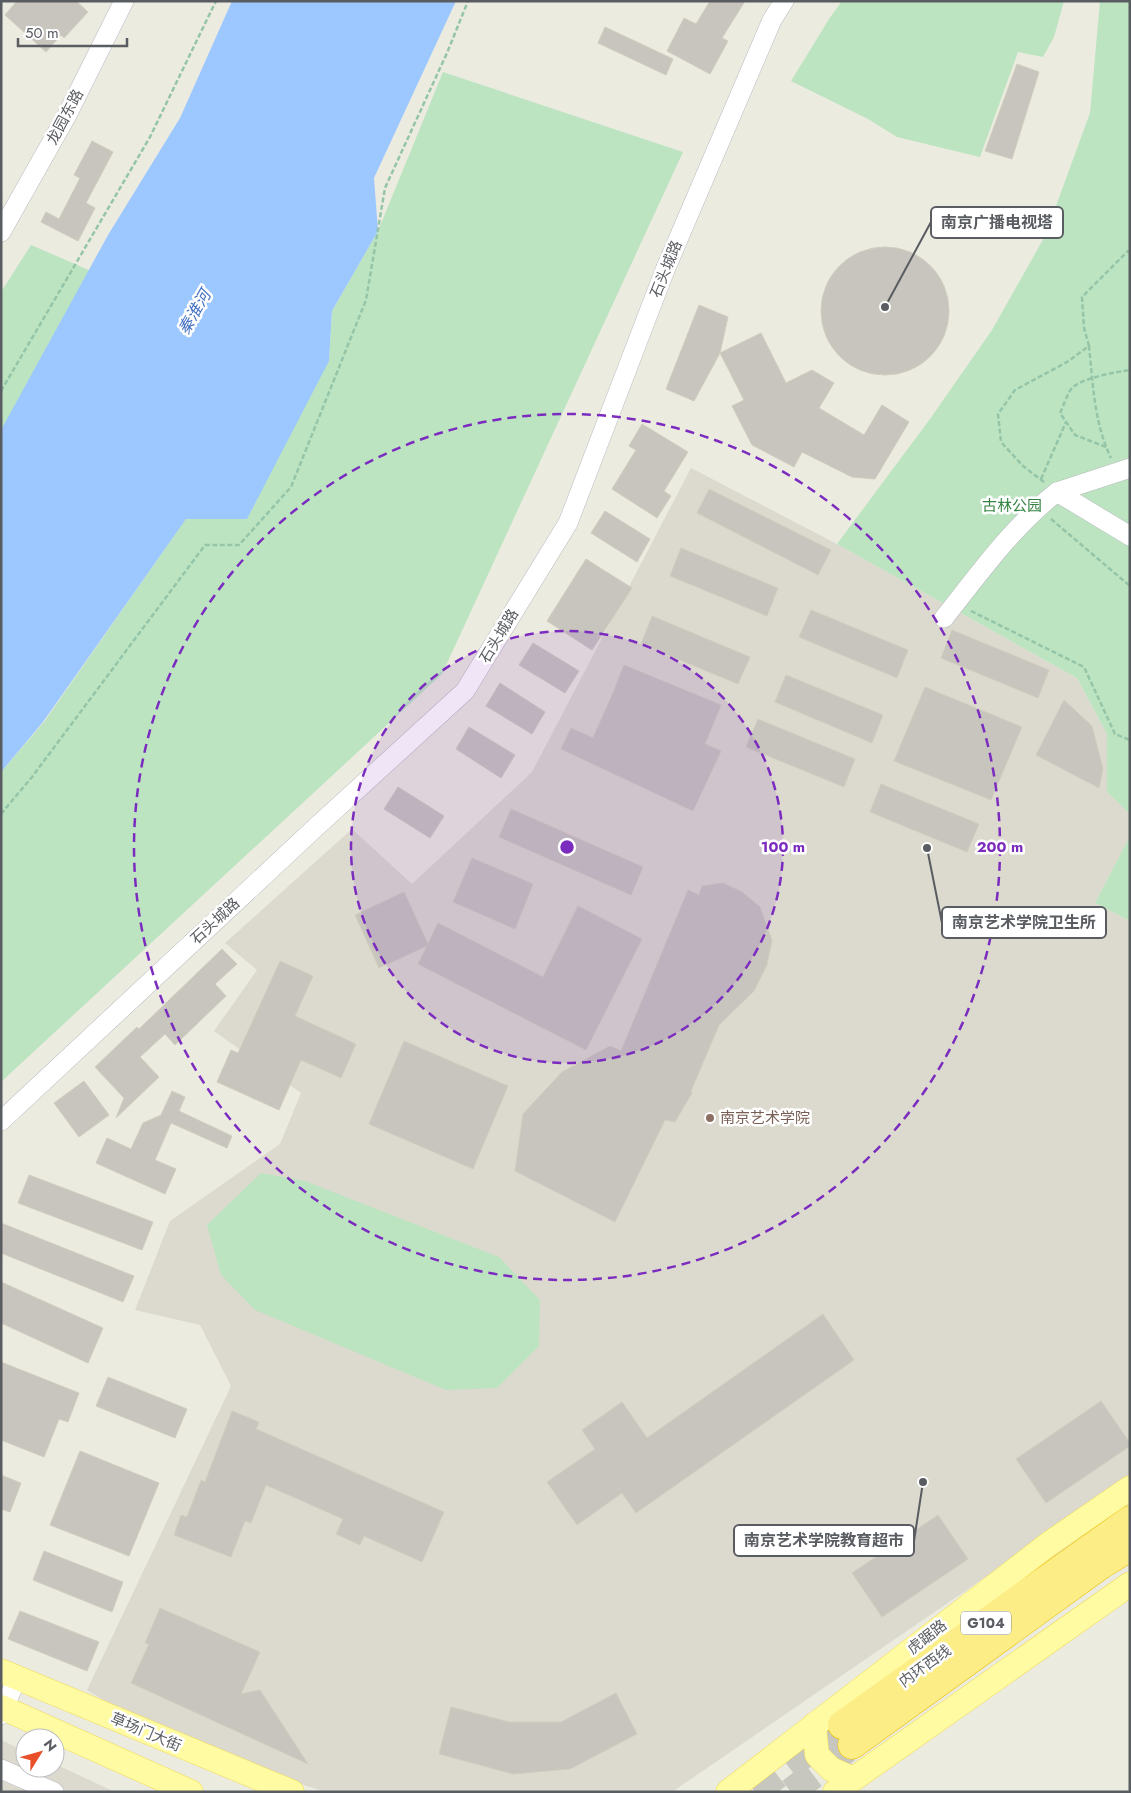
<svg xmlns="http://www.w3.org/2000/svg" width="1131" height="1793" viewBox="0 0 1131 1793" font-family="Jost,'Noto Sans SC',sans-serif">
	<rect width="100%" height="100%" fill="#ecebe0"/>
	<g fill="#dcdace">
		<path d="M691 468 837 544 1077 678 1107 734V792L1130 814V836L1095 903 1130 921V1478L672 1792H326L172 1743 87 1690 231 1386 200 1325 135 1310 170 1221 280 1144 301 1093 214 1031 257 970 225 943 352 829 412 884 532 772Z"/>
		<path d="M1 1740 25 1751V1768H55V1764L115 1792H1Z"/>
	</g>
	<g fill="#bce4c1">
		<path d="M842 1H1064L1054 37 1043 57 1018 52 980 157 897 137 868 119 791 81 829 19Z"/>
		<path d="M1100 1H1130V814L1107 792V734L1077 678 837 544 930 419 992 330 1045 236 1090 113Z"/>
		<path d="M443 72 683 152 442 674 1 1082V772L44 722 178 530 1 755V292L31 245 89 270 186 518 329 361 332 311 378 231Z"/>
		<path d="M1130 836V921L1095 903Z"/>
		<path d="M261 1173 305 1181 499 1257 540 1300 539 1346 497 1388 446 1390 255 1310 221 1275 207 1225Z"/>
	</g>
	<path fill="#9dc8ff" d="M232 1H456L374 178 378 231 332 311 329 361 247 519H186L43 722 1 772V430L108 235 180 118Z"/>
	<g fill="#c7c5bd" stroke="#d1cdbf">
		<path d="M17 1H76L88 12 64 38 61 35 46 52 5 15Z"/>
		<path d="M710 1H745L722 38 728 41 710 74 667 51 684 18 696 24Z"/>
		<path d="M605 27 673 59 666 75 598 43Z"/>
		<path d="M1017 64 1039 72 1012 159 985 151Z"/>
		<path d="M92 141 113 152 86 203 95 208 78 241 41 222 46 212 59 219 80 178 74 175Z"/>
		<circle cx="885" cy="311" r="64"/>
		<path d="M699 305 728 317 720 353 694 401 666 389Z"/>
		<path d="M761 333 786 383 812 370 834 383 819 408 864 435 882 405 909 422 875 479 852 477 802 452 794 467 752 445 732 406 744 400 720 353Z"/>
		<path d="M642 424 688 452 664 491 671 496 657 518 612 489 636 450 629 446Z"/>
		<path d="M709 489 831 550 818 575 697 513Z"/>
		<path d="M605 511 650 539 637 562 591 533Z"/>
		<path d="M681 548 778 588 767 616 670 576Z"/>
		<path d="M586 559 632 588 592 650 547 621Z"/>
		<path d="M811 610 908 650 897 678 799 637Z"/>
		<path d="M652 616 750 657 738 684 641 644Z"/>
		<path d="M952 630 1049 670 1038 698 941 658Z"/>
		<path d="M533 643 579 671 565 693 519 665Z"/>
		<path d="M624 665 721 705 705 744 721 751 693 811 561 749 571 728 593 738 613 693Z"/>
		<path d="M786 675 883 715 872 743 775 702Z"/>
		<path d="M500 683 545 712 532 734 486 706Z"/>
		<path d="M925 687 1022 727 991 800 894 761Z"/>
		<path d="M1064 700 1092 726 1103 769 1099 788 1036 755Z"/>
		<path d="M758 719 855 759 844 787 746 747Z"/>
		<path d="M469 727 515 755 501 778 456 749Z"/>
		<path d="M881 784 979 824 967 852 870 812Z"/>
		<path d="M398 787 444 816 430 838 384 809Z"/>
		<path d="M511 809 643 867 631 895 499 837Z"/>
		<path d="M472 858 533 884 515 929 453 902Z"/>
		<path d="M723 883 742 892 760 907 772 940 767 965 754 991 719 1025 691 1091 692 1093 675 1122 665 1120 615 1222 515 1171 523 1114 562 1072 610 1046 621 1051 688 890 699 895 702 886Z"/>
		<path d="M404 892 428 944 438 923 543 977 578 906 642 939 586 1050 418 964 427 946 379 968 355 915Z"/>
		<path d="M222 949 237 964 215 984 226 996 175 1045 165 1034 140 1057 159 1077 116 1118 124 1098 95 1067 137 1027 139 1029Z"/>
		<path d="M280 961 313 976 295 1016 356 1044 341 1078 301 1060 279 1110 217 1082 231 1050 238 1053Z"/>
		<path d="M404 1041 508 1086 473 1169 369 1124Z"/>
		<path d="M84 1081 109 1115 79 1137 54 1103Z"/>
		<path d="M172 1091 185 1097 179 1111 232 1136 227 1148 171 1123 155 1160 176 1169 165 1194 96 1163 107 1138 131 1149 143 1123 161 1115Z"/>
		<path d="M29 1175 153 1222 142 1250 18 1203Z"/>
		<path d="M1 1223 134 1276 123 1302 1 1253Z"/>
		<path d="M1 1282 103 1328 88 1363 1 1323Z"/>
		<path d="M823 1314 854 1360 636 1513 622 1493 577 1525 547 1482 595 1449 582 1430 622 1402 647 1438Z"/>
		<path d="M1 1362 79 1393 68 1422 59 1419 44 1457 1 1440Z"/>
		<path d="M108 1377 187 1409 175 1438 96 1406Z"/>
		<path d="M1101 1401 1130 1443V1446L1046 1503 1016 1459Z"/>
		<path d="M232 1411 259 1422 256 1429 444 1512 422 1562 364 1536 360 1545 336 1534 343 1519 266 1485 251 1523 245 1521 231 1557 174 1535 181 1515 187 1517 201 1480 205 1482Z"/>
		<path d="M80 1451 159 1483 129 1556 50 1525Z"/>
		<path d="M1 1475 21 1483 10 1512 1 1509Z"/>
		<path d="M938 1515 968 1559 882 1617 852 1573Z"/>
		<path d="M44 1551 123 1582 112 1612 33 1580Z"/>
		<path d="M160 1608 260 1652 241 1694 260 1690 308 1764 131 1683 149 1644 145 1643Z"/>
		<path d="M20 1611 99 1642 87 1671 8 1639Z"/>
		<path d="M616 1693 637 1734 570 1769 513 1774 439 1754 451 1707 509 1722H561Z"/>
	</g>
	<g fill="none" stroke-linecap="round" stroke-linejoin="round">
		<g stroke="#c7c7c0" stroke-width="28" stroke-dasharray="28 14" stroke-linecap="butt">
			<path d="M755 1792 842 1725"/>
			<path d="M791 1792 852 1745"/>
		</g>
		<defs>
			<g id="minor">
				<path d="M1 232 67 115 124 1"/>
				<path d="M1057 492 1130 468"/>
				<path d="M944 618C979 574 1012 527 1057 492L1130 536"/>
				<path d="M1 1121 315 828 465 691 568 523 665 270 772 20 784 1"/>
				<path d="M1 1715 17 1678"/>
				<path d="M1 1769 54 1792"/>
			</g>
			<g id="major">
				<path d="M1 1671 292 1792"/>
				<path d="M1 1707 191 1792"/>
				<path d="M814 1725 817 1755 831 1769 853 1779"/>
				<path d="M728 1792 1050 1543 1130 1488"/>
				<path d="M835 1792 1130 1584"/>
			</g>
			<g id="highway">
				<path d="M842 1725 1130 1520"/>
				<path d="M852 1745 1101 1565 1130 1547"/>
			</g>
		</defs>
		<use href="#minor" stroke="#b8babf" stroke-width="20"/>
		<use href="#major" stroke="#f1d954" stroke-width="25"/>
		<use href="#highway" stroke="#ecc000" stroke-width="29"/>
		<g stroke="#95c5a8" stroke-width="2.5" stroke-dasharray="5 2.5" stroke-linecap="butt">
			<path d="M1089 346 1084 328 1082 297 1128 251 1130 252"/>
			<path d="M1 391 150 137 216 1"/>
			<path d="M1106 447 1075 435 1060 413C1063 407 1068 392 1072 388 1082 378 1116 372 1130 370"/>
			<path d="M1041 479 1066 422"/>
			<path d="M1044 482 1023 466 1001 442 998 414 1015 390 1067 362 1089 346C1093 384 1094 423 1111 458"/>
			<path d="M1051 519 1130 586"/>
			<path d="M971 611 1084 667 1115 734 1130 740"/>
			<path d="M1 814 32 777 205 545H239L291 487 366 300 385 188 447 53 468 1"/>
		</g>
		<use href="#minor" stroke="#fff" stroke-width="19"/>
		<use href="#major" stroke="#fffba2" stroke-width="24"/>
		<use href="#highway" stroke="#fded87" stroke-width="28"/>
	</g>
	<circle cx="567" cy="847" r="216" fill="#7b2cbf" fill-opacity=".12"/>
	<g fill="none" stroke="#7b2cbf" stroke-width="2.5" stroke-dasharray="9 6">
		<circle cx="567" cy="847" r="216"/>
		<circle cx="567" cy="847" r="433"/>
	</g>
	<circle fill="#8d6e63" stroke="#fff" stroke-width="2" cx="710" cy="1118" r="5"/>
	<g text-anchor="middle" stroke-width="5" stroke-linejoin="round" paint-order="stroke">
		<rect fill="#fff" stroke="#8b8d90" stroke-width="1" x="961" y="1611.5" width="50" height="23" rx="4"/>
		<g font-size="14" font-weight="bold" fill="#595c61">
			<text x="986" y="1628">G104</text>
		</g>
		<g font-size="15" fill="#595c61" stroke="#fff">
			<text transform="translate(65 117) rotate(-62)" y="5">龙园东路</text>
			<text transform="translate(666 269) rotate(-68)" y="5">石头城路</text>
			<text transform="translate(499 636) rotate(-59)" y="5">石头城路</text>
			<text transform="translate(215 921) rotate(-43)" y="5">石头城路</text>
			<text transform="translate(927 1637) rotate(-38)" y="5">虎踞路</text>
			<text transform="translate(925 1666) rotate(-36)" y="5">内环西线</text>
			<text transform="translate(146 1732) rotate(23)" y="5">草场门大街</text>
		</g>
		<g font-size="15" fill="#358542" stroke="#fff">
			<text x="1012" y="511">古林公园</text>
		</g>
		<g font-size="15" fill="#785e54" stroke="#fff" text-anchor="start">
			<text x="720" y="1123">南京艺术学院</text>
		</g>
		<g font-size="16" font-style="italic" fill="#416fc2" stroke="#fff">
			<text transform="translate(194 312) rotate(-60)" y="6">秦淮河</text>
		</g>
	</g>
	<circle cx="567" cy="847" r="8" fill="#7b2cbf" stroke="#fff" stroke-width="2.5"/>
	<g font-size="15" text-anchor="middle" font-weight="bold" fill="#7b2cbf" stroke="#fff" stroke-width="5" stroke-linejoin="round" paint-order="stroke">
		<text x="783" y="852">100 m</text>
		<text x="1000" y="852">200 m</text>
	</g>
	<path fill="none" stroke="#595c61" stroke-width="2" d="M885 307L931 222M927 848L942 923M923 1482L914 1541"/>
	<g fill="#595c61" stroke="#fff" stroke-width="2">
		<circle cx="885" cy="307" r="5"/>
		<circle cx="927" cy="848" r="5"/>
		<circle cx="923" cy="1482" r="5"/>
	</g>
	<g fill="#fff" stroke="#595c61" stroke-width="2">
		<rect x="931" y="207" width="132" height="31" rx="5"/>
		<rect x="942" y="907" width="164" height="31" rx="5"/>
		<rect x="734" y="1525" width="180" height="31" rx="5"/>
	</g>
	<g font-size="16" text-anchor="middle" font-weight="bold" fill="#595c61">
		<text x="997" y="228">南京广播电视塔</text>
		<text x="1024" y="928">南京艺术学院卫生所</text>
		<text x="824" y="1546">南京艺术学院教育超市</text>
	</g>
	<rect width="1131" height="1793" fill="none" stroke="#595c61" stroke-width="5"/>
	<g transform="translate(40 1753) rotate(53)"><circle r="24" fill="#ffffff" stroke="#bdbec0"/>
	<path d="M0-4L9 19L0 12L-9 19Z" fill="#e9502a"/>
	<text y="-8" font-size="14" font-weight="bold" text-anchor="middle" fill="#595c61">N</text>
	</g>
	<path d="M18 38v8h109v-8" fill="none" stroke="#595c61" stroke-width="2.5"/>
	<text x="25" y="38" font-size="15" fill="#595c61" stroke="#ffffff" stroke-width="4" paint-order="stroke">50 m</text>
</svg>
